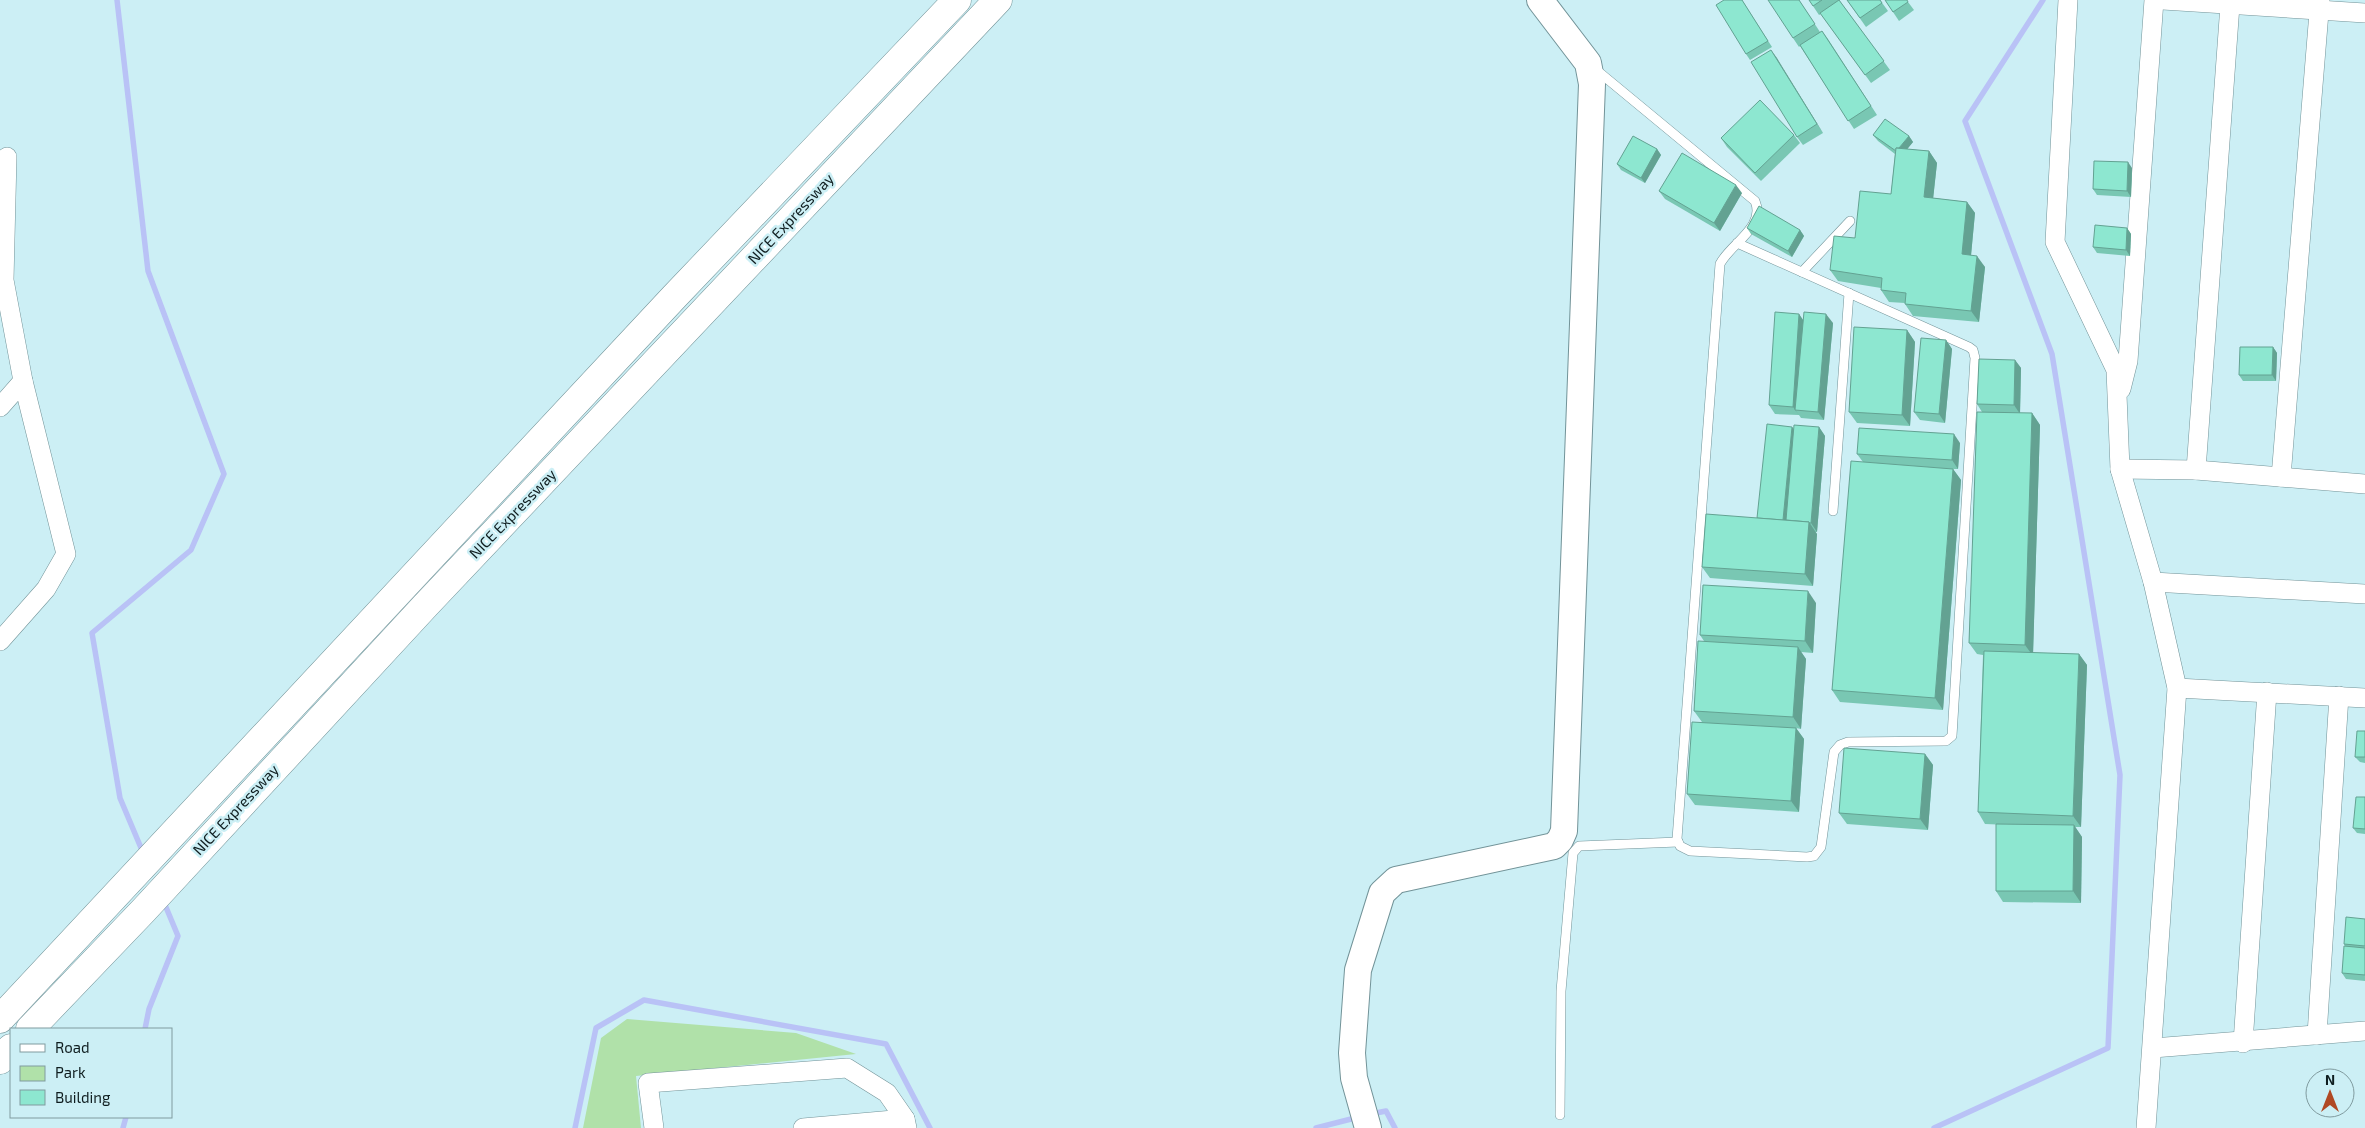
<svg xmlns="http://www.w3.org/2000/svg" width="2365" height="1128" viewBox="0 0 2365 1128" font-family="'Exo 2',sans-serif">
	<rect width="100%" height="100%" fill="#cceff5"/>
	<path fill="#b0e1a9" d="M627 1019 796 1033 856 1054 636 1076 641 1128H583L601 1038Z"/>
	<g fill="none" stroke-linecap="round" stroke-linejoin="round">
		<g stroke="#b9c2f6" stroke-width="5.5">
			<path d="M117 0 148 271 224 474 191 550 92 633 120 798 144 855"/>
			<path d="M145 1029 149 1009 178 936 163 900"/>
			<path d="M1371 1114 1386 1111 1395 1128"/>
			<path d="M123 1128 126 1117"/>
			<path d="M575 1128 596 1028 644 1000 886 1044 930 1128"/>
			<path d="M1316 1128 1359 1117"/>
			<path d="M1934 1128 2108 1048 2120 775 2052 354 1965 121 2043 0"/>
		</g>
		<defs>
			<g id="lane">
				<path d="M1594 68 1755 201C1766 227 1730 244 1720 264L1677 839 1680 846 1690 851 1807 857 1814 856 1821 847 1834 752 1840 745 1848 742 1946 741 1952 736 1975 358 1973 350 1969 347 1737 243"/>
				<path d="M1802 272 1850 221"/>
				<path d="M1833 511 1849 293"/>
				<path d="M1560 1115 1561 991 1573 853 1579 846 1678 842"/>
			</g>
			<g id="street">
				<path d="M2068 0 2055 242 2116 370 2120 469 2153 582 2177 688 2146 1128"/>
				<path d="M2163 0 2365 13"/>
				<path d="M7 157 4 280 23 381"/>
				<path d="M2121 389 2128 361 2154 0"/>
				<path d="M0 407 23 381 66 554 46 589 0 641"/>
				<path d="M2120 469 2196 470 2365 484"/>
				<path d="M2196 470 2230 5"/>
				<path d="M2281 477 2320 0"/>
				<path d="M2153 582 2365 594"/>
				<path d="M2177 688 2365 698"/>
				<path d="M2317 1035 2339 696"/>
				<path d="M2243 1043 2267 692"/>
				<path d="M2153 1048 2365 1031"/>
				<path d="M654 1128 648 1083 847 1068 887 1093 905 1119 907 1128"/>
				<path d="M803 1128 905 1119"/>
			</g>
			<path id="secondary" d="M1368 1128 1354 1078 1352 1053 1358 970 1382 893 1396 880 1554 846 1560 840 1564 831 1592 84 1588 63 1540 0"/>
			<g id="highway">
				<path d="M0 1019 674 297 957 0"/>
				<path d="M30 1029 143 911 425 606 998 0"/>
				<path d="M0 1060 11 1048"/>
			</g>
		</defs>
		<use href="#lane" stroke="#729398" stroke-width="10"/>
		<use href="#street" stroke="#729398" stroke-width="20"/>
		<use href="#secondary" stroke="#729398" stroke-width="28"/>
		<use href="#highway" stroke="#729398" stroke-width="29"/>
		<use href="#lane" stroke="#fff" stroke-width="9"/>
		<use href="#street" stroke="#fff" stroke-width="19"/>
		<use href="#secondary" stroke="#fff" stroke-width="26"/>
		<use href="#highway" stroke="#fff" stroke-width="28"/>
	</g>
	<g fill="#79c7b3">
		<path d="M1742 0 1772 47 1750 60 1746 54Z"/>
		<path d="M1799 0 1820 32 1822 31 1828 39 1877 115 1854 129 1800 46 1799 47 1793 38Z"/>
		<path d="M1809 0H1839L1890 70 1871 83 1821 14 1819 15Z"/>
		<path d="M1847 0H1880L1888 11 1866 27Z"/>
		<path d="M1885 0 1908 2 1914 10 1899 21Z"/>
		<path d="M1771 50 1823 133 1803 145 1797 137Z"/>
		<path d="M1794 135 1800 143 1761 181 1727 147 1721 138Z"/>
		<path d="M1873 135 1909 136 1913 142 1907 149 1929 151 1937 163 1933 198 1967 202 1975 213 1971 255 1985 267 1979 322 1913 316 1905 304V303L1889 302 1881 290V288L1838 281 1830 270 1891 194 1895 154 1878 141Z"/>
		<path d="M1657 149 1661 155 1645 183 1621 170 1617 164Z"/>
		<path d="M2132 168 2131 197 2097 195 2093 189Z"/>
		<path d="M1659 191 1742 193 1720 231 1665 199Z"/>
		<path d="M1747 228 1800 230 1804 236 1792 257 1751 234Z"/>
		<path d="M2127 228 2131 234 2130 256 2097 253 2093 247Z"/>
		<path d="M1799 314 1803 320 1833 323 1824 420 1801 418 1799 415 1775 414 1769 405Z"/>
		<path d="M1907 330 1915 342 1910 426 1857 423 1849 412Z"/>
		<path d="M1946 340 1952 349 1945 423 1920 420 1914 412Z"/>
		<path d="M2273 347 2277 353 2276 381H2243L2239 375Z"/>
		<path d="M2015 360 2021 368 2020 413H2032L2040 425 2033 653 2079 654 2087 665 2081 827H2075L2082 837 2081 903 2003 902 1996 891 2010 825 1985 824 1978 812 1983 655 1977 654 1969 643 1982 412 1977 404Z"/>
		<path d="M1792 427 1794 429 1819 427 1825 436 1817 532H1815L1817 534 1813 586 1710 578 1702 567 1758 518Z"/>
		<path d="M1960 443 1958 469H1953L1961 480 1943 710 1840 702 1832 690 1863 462 1857 454Z"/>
		<path d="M1816 603 1813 653 1801 652 1806 659 1801 729 1796 728 1804 739 1799 812 1695 805 1687 794 1702 722 1694 711 1704 641 1700 635Z"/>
		<path d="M2365 731V763L2360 762 2355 757Z"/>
		<path d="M1925 754 1933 765 1928 830 1847 824 1839 813Z"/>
		<path d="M2365 797V834L2357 833 2353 828Z"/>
		<path d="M2365 919V981L2346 979 2342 973 2345 946 2344 944Z"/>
	</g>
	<g fill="#63a292">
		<path d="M1771 50 1777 58 1823 133 1817 124Z"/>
		<path d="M1909 136 1913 142 1900 158 1896 152Z"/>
		<path d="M1657 149 1661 155 1645 183 1641 178Z"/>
		<path d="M1929 151 1937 163 1932 209 1924 197Z"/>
		<path d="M2128 162 2132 168 2131 197 2127 191Z"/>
		<path d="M1736 185 1742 193 1720 231 1714 223Z"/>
		<path d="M1967 202 1975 213 1970 266 1962 254Z"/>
		<path d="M2127 228 2131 234 2130 256 2126 250Z"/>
		<path d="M1800 230 1804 236 1792 257 1788 251Z"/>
		<path d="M1977 256 1985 267 1979 322 1971 311Z"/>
		<path d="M1799 314 1805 323 1795 410 1799 415 1793 407Z"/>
		<path d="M1826 314 1833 323 1824 420 1818 412Z"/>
		<path d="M1907 330 1915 342 1910 426 1902 415Z"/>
		<path d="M1946 340 1952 349 1945 423 1939 414Z"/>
		<path d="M2273 347 2277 353 2276 381 2272 375Z"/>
		<path d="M2015 360 2021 368 2020 414 2014 405Z"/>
		<path d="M2032 413 2040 425 2033 656 2025 645Z"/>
		<path d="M1792 427 1798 436 1790 521 1783 520Z"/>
		<path d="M1819 427 1825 436 1817 532 1811 523Z"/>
		<path d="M1954 434 1960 443 1958 469 1952 460Z"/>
		<path d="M1953 469 1961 480 1943 710 1935 698Z"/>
		<path d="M1809 522 1817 534 1813 586 1805 574Z"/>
		<path d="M1808 591 1816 603 1813 653 1805 641Z"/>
		<path d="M1798 647 1806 659 1801 729 1793 717Z"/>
		<path d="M2079 654 2087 665 2081 827 2073 816Z"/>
		<path d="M1796 728 1804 739 1799 812 1791 801Z"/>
		<path d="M1925 754 1933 765 1928 830 1920 819Z"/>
		<path d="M2074 825 2082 837 2081 903 2073 891Z"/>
	</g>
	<g fill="#8de7d0" stroke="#63a292">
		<path d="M1724 0H1742L1768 41 1746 54 1716 5Z"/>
		<path d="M1768 0H1799L1815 24 1793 38Z"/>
		<path d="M1809 0H1822L1813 6Z"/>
		<path d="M1839 0 1884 61 1865 75 1820 13Z"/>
		<path d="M1847 0H1880L1882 3 1860 18Z"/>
		<path d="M1885 0H1907L1908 2 1893 12Z"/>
		<path d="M1822 31 1871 106 1848 121 1800 45Z"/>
		<path d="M1771 50 1817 124 1797 137 1751 62Z"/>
		<path d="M1760 100 1794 135 1755 173 1721 138Z"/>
		<path d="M1885 119 1909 136 1899 148H1896V151L1873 135Z"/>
		<path d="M1633 136 1657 149 1641 178 1617 164Z"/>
		<path d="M1896 148 1929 151 1924 197 1967 202 1962 254 1977 256 1971 311 1905 304 1906 293 1881 290 1882 278 1830 270 1834 236 1855 238 1860 191 1891 194Z"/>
		<path d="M1682 153 1736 185 1714 223 1659 191Z"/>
		<path d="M2094 161 2128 162 2127 191 2093 189Z"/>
		<path d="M1759 206 1800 230 1788 251 1747 228Z"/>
		<path d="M2095 225 2127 228 2126 250 2093 247Z"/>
		<path d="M1775 312 1799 314 1793 407 1769 405Z"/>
		<path d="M1804 312 1826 314 1818 412 1795 410Z"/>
		<path d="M1854 327 1907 330 1902 415 1849 412Z"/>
		<path d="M1921 338 1946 340 1939 414 1914 412Z"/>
		<path d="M2240 347H2273L2272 375H2239Z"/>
		<path d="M1979 359 2015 360 2014 405 1977 404Z"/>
		<path d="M1977 412 2032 413 2025 645 1969 643Z"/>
		<path d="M1767 424 1792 427 1783 520 1757 518Z"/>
		<path d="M1794 425 1819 427 1811 523H1809V522L1786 520Z"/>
		<path d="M1859 428 1954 434 1952 460 1857 454Z"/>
		<path d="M1851 461 1953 469 1935 698 1832 690Z"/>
		<path d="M1706 514 1809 522 1805 574 1702 567Z"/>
		<path d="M1703 585 1808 591 1805 641 1700 635Z"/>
		<path d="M1698 641 1798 647 1793 717 1694 711Z"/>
		<path d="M1984 651 2079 654 2073 816 1978 812Z"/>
		<path d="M1692 722 1796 728 1791 801 1687 794Z"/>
		<path d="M2357 731H2365V757H2355Z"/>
		<path d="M1844 748 1925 754 1920 819 1839 813Z"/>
		<path d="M2356 797H2365V829L2353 828Z"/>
		<path d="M1996 824 2074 825 2073 891H1996Z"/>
		<path d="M2346 917 2365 919V946L2344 944Z"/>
		<path d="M2344 946 2365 948V975L2342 973Z"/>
	</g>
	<g text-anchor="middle" stroke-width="5" stroke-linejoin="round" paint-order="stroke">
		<g font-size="15" fill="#0f1d1f" stroke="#cceff5">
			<text transform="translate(791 219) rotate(-47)" y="5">NICE Expressway</text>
			<text transform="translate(513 514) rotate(-46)" y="5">NICE Expressway</text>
			<text transform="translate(236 810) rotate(-47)" y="5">NICE Expressway</text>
		</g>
	</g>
	<rect x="10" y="1028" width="162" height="90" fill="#cceff5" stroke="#809b9f"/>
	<rect x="20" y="1044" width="25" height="8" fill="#ffffff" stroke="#809b9f"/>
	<text x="55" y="1053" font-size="15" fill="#0f1d1f">Road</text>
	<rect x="20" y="1066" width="25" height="15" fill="#b0e1a9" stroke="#809b9f"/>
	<text x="55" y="1078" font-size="15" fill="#0f1d1f">Park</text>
	<rect x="20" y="1090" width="25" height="15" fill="#8de7d0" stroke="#809b9f"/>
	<text x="55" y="1103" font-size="15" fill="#0f1d1f">Building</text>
	<g transform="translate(2330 1093)"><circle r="24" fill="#cceff5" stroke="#809b9f"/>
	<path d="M0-4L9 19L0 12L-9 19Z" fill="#b04924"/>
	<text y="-8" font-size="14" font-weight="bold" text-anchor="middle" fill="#0f1d1f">N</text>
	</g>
</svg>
